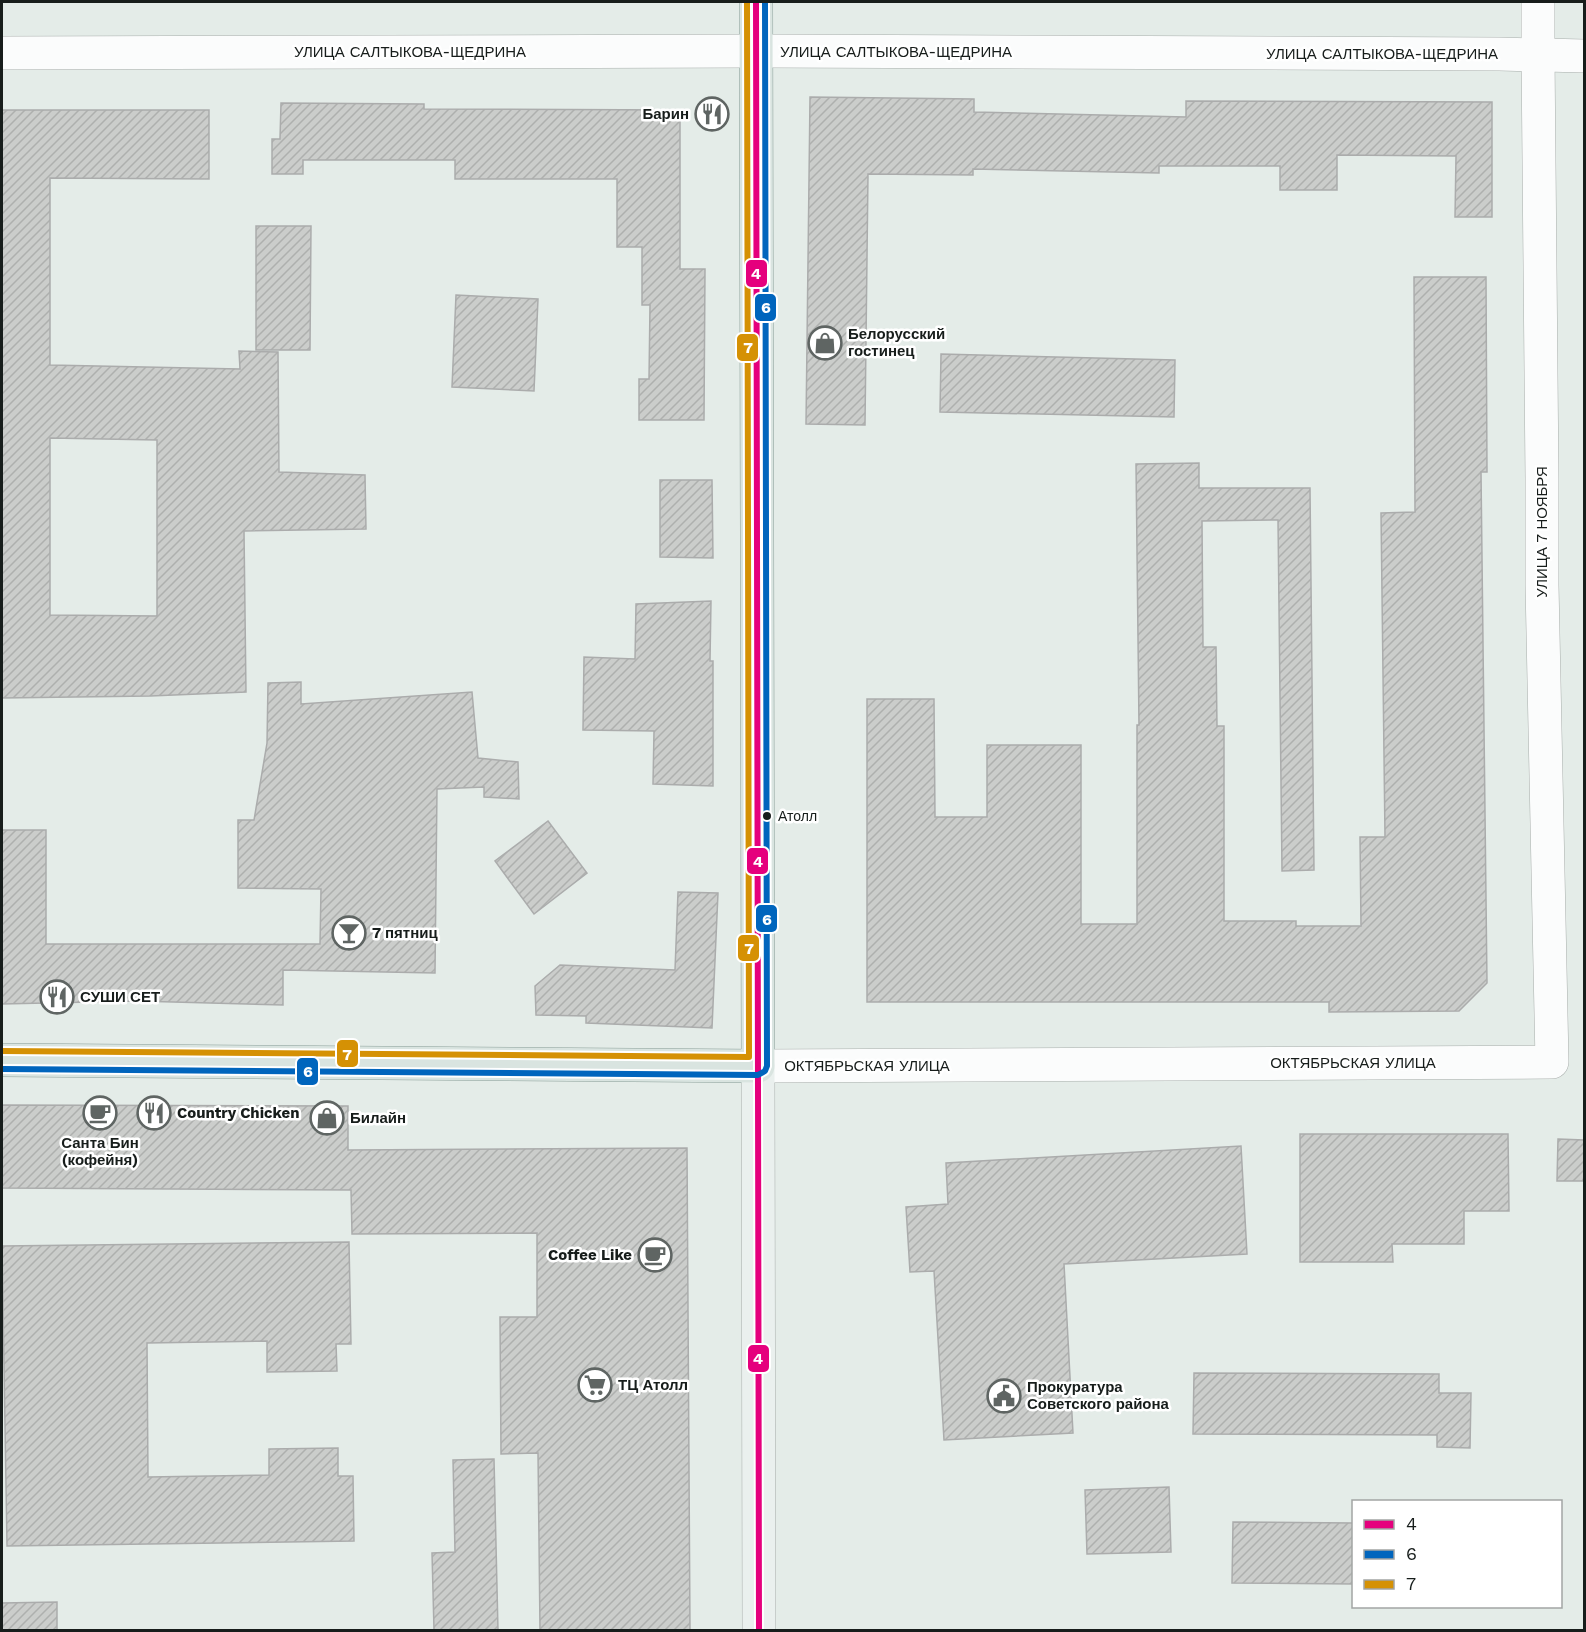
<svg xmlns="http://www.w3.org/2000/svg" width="1586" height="1632" viewBox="0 0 1586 1632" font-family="'Work Sans',sans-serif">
	<defs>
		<pattern id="building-hatch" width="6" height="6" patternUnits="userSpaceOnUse" patternTransform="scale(1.5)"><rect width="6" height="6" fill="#cbcdcb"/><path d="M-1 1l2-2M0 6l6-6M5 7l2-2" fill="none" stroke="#aeb0ae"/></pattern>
	</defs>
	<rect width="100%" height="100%" fill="#e4ece8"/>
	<g fill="url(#building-hatch)" stroke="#abacac" stroke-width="1.5" fill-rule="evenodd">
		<path d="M810 97 974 99V112L1186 117V101L1492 102V217H1455L1456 156 1337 155V190H1280V166H1159V173L973 169V175L868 174 865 425 806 424Z"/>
		<path d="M281 103 424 104V109L680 110V269H705L704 420H639V379H649L650 305H642V247H617V179H455V160H303V174H272V139H280Z"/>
		<path d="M2 110H209V179L50 178V365L240 369 239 351 278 352 279 472 365 475 366 529 244 531 246 692 150 696 2 698ZM50 438 157 440V616L50 615Z"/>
		<path d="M256 226H311L310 350H256Z"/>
		<path d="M1414 277H1486L1487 472H1481L1487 983 1459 1011 1329 1012V1002H867V699H934L935 817H987V745H1081V924H1137V725H1139L1136 464 1199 463V488H1310L1314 870 1282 871 1278 520 1202 521 1203 647H1216L1217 726H1224V921H1296V926H1361L1360 837H1385L1381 513 1415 512Z"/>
		<path d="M456 295 538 299 534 391 452 387Z"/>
		<path d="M941 354 1175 360 1174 417 940 412Z"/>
		<path d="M660 480H712L713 558 660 557Z"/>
		<path d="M711 601 710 661H713V786L653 784 654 731 583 730 584 657 635 659 636 604Z"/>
		<path d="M301 682V704L472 692 478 758 518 762 519 799 484 797V787L437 789 435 973 283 970V1005L136 1001 2 1004V830H46V944H320L321 889 238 888V820H254L267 743 268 683Z"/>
		<path d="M548 821 587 873 534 914 495 861Z"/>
		<path d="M678 892 718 893 712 1028 586 1023V1016L536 1015 535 986 560 965 675 970Z"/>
		<path d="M2 1105 348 1106V1150L687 1148 690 1630H540L538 1453 501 1454 500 1317H537V1233L352 1234 351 1190 2 1188Z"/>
		<path d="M1300 1134H1508L1509 1211H1464V1244H1392L1393 1262H1300Z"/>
		<path d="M1558 1139 1584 1140V1176L1583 1181H1557Z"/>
		<path d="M1241 1146 1247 1254 1064 1264 1073 1433 944 1440 934 1271 910 1272 906 1207 948 1204 946 1163Z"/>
		<path d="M349 1242 351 1344H336L337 1371 267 1372V1341L147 1343 148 1477 269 1475V1449L338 1448V1476H353L354 1541 7 1546 2 1246Z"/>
		<path d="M1194 1373 1439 1374V1393H1471L1470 1448 1437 1447V1435L1193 1434Z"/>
		<path d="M494 1459 498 1630H434L432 1553 455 1552 453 1460Z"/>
		<path d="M1169 1487 1171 1552 1087 1554 1085 1490Z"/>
		<path d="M1233 1522 1353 1523V1584L1232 1583Z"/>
		<path d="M57 1602V1630H2V1603Z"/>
	</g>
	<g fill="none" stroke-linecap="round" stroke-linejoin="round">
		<defs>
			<g id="minor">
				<path d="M755 51 1499 54 1584 56"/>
				<path d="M758 1066 1552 1062 1542 585V478L1538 55V2"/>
			</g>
			<path id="tertiary" d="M2 53 755 51"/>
			<path id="secondary" d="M758 1066 759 1630"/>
			<path id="primary" d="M2 1060 758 1066 756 2"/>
		</defs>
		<use href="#minor" stroke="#a8aeab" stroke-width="34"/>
		<use href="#tertiary" stroke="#a8aeab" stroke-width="34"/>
		<use href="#secondary" stroke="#a8aeab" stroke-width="34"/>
		<use href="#primary" stroke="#8ca09a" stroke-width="34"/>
		<use href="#minor" stroke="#fbfcfc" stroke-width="33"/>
		<use href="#tertiary" stroke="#fbfcfc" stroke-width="33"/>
		<use href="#secondary" stroke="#eaf0ee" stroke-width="33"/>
		<use href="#primary" stroke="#d9e4e0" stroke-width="33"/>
		<defs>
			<path id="bus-1" d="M756 2 759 1630"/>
			<path id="bus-2" d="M2 1069 758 1075 765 1071 767 1066 765 2"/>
			<path id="bus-3" d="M2 1051 749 1057 747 2"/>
		</defs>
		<use href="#bus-1" stroke="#fff" stroke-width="10"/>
		<use href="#bus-2" stroke="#fff" stroke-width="10"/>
		<use href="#bus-3" stroke="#fff" stroke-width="10"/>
		<use href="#bus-1" stroke="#e5007d" stroke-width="6"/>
		<use href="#bus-2" stroke="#0065bd" stroke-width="6"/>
		<use href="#bus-3" stroke="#d59104" stroke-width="6"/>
	</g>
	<defs>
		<symbol id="restaurant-ring" viewBox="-11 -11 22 22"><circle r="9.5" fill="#fff" stroke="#5f6563" stroke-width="1.5"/><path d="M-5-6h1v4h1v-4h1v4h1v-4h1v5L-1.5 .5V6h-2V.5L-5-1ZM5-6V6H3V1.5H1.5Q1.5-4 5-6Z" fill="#5f6563"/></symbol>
		<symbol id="shop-ring" viewBox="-11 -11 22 22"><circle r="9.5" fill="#fff" stroke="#5f6563" stroke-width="1.5"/><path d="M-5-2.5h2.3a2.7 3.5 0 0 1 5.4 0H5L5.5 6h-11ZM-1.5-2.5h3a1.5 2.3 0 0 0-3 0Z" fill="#5f6563"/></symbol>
		<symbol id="bar-ring" viewBox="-11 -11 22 22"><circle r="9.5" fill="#fff" stroke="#5f6563" stroke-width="1.5"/><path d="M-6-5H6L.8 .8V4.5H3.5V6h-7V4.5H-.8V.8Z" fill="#5f6563"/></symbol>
		<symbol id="cafe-ring" viewBox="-11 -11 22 22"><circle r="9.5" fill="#fff" stroke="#5f6563" stroke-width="1.5"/><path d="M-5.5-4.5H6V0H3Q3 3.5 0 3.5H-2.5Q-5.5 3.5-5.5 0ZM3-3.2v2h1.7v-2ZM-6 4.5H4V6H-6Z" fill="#5f6563"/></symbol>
		<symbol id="supermarket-ring" viewBox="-11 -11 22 22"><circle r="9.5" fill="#fff" stroke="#5f6563" stroke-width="1.5"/><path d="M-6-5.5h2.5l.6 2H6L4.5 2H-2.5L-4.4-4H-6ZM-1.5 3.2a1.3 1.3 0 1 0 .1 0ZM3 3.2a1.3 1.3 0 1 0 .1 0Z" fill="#5f6563"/></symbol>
		<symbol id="civic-ring" viewBox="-11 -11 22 22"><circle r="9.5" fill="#fff" stroke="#5f6563" stroke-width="1.5"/><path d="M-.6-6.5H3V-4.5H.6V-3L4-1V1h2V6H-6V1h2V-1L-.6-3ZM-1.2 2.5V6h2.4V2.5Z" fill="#5f6563"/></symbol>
	</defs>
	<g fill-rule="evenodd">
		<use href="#restaurant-ring" x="693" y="95" width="38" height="38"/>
		<use href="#shop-ring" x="806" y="324" width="38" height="38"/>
		<use href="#bar-ring" x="330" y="914" width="38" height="38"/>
		<use href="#restaurant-ring" x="38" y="978" width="38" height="38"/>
		<use href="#cafe-ring" x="81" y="1094" width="38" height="38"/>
		<use href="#restaurant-ring" x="135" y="1094" width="38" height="38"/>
		<use href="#shop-ring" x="308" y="1099" width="38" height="38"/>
		<use href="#cafe-ring" x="636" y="1236" width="38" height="38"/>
		<use href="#supermarket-ring" x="576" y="1366" width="38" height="38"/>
		<use href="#civic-ring" x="985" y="1377" width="38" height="38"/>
	</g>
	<circle fill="#171d1b" stroke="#fff" stroke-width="2" cx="767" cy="816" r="5"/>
	<g text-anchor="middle" stroke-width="5" stroke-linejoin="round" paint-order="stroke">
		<g font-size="14" fill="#171d1b" stroke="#fff" text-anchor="start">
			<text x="778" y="821">Атолл</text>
		</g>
		<g font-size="15" fill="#171d1b" stroke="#fff">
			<text x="410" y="57">УЛИЦА САЛТЫКОВА-ЩЕДРИНА</text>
			<text x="896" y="57">УЛИЦА САЛТЫКОВА-ЩЕДРИНА</text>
			<text x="1382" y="59">УЛИЦА САЛТЫКОВА-ЩЕДРИНА</text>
			<text transform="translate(1542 532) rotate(-90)" y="5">УЛИЦА 7 НОЯБРЯ</text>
			<text x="1353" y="1068">ОКТЯБРЬСКАЯ УЛИЦА</text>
			<text x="867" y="1071">ОКТЯБРЬСКАЯ УЛИЦА</text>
		</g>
		<g font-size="15" font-weight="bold" fill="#171d1b" stroke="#fff" text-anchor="start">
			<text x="689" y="119" text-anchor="end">Барин</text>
			<text x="848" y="339">Белорусский<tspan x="848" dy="17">гостинец</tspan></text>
			<text x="372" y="938">7 пятниц</text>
			<text x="80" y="1002">СУШИ СЕТ</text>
			<text x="177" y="1118">Country Chicken</text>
			<text x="350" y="1123">Билайн</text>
			<text x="100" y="1148" text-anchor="middle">Санта Бин<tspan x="100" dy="17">(кофейня)</tspan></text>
			<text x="632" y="1260" text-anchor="end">Coffee Like</text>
			<text x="618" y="1390">ТЦ Атолл</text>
			<text x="1027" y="1392">Прокуратура<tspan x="1027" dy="17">Советского района</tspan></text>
		</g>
	</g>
	<g stroke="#fff" stroke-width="2">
		<rect x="745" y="259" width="23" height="29" rx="6" fill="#e5007d"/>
		<rect x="754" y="293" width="23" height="29" rx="6" fill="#0065bd"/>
		<rect x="736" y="333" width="23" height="29" rx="6" fill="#d59104"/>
		<rect x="746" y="847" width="23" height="28" rx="6" fill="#e5007d"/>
		<rect x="755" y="904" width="23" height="29" rx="6" fill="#0065bd"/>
		<rect x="737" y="934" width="23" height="28" rx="6" fill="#d59104"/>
		<rect x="336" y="1039" width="23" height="29" rx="6" fill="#d59104"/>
		<rect x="296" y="1057" width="23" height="29" rx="6" fill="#0065bd"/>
		<rect x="747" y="1344" width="23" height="29" rx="6" fill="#e5007d"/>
	</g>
	<g font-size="16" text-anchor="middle" font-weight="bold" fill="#fff">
		<text x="756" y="279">4</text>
		<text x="766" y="313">6</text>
		<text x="748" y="353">7</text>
		<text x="758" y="867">4</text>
		<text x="767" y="925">6</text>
		<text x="749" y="954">7</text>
		<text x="347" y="1060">7</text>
		<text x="308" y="1077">6</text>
		<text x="758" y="1364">4</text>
	</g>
	<rect width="1586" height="1632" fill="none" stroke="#171d1b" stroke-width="6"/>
	<rect x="1352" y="1500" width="210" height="108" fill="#ffffff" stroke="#a2a5a4" stroke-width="1.5"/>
	<rect x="1364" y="1520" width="30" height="9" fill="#e5007d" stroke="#a2a5a4" stroke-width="1.5"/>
	<text x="1406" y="1530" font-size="18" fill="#171d1b">4</text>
	<rect x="1364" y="1550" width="30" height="9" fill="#0065bd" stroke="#a2a5a4" stroke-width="1.5"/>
	<text x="1406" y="1560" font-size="18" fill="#171d1b">6</text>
	<rect x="1364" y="1580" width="30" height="9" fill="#d59104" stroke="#a2a5a4" stroke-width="1.5"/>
	<text x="1406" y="1590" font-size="18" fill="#171d1b">7</text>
</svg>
